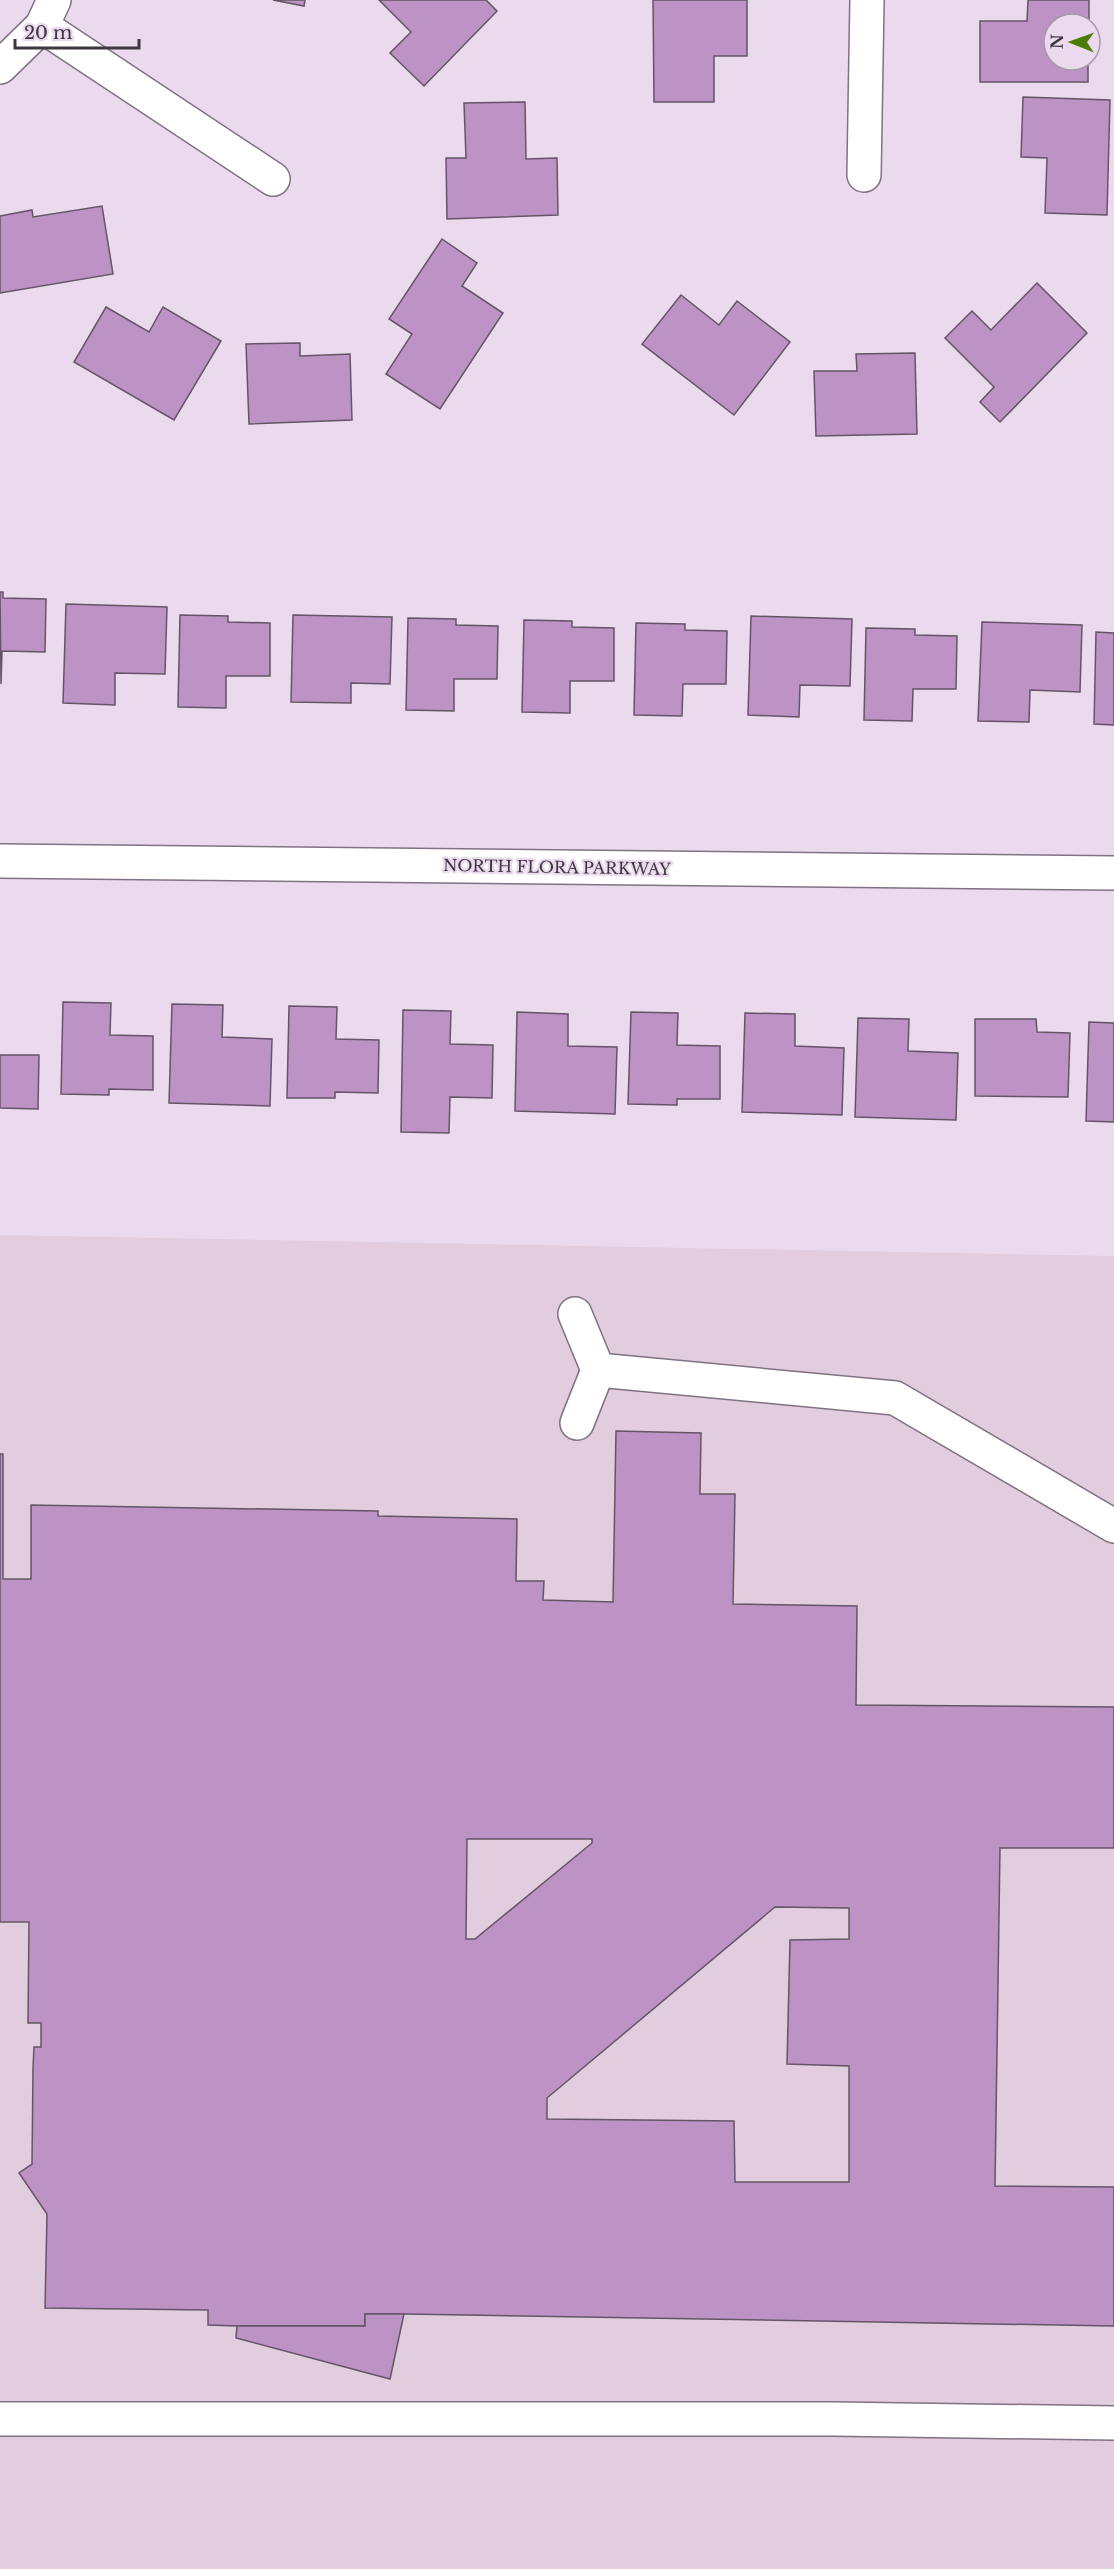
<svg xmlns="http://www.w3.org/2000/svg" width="1114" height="2569" viewBox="0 0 1114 2569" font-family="'Libre Baskerville',serif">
	<rect width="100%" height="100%" fill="#ebdaee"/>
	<path fill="#e1cddd" d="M0 1235 1114 1256V2569H0Z"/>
	<g fill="#bc93c4" stroke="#645566" stroke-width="1.5" fill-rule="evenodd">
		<path d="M273 0H305L304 6Z"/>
		<path d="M379 0H486L497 11 424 86 390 53 411 32Z"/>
		<path d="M653 0H747V56H714V102H654Z"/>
		<path d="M1028 0H1089V24H1054V60H1088V82H980V21H1027Z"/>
		<path d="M1023 97 1110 100 1107 215 1045 213 1047 158 1021 157Z"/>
		<path d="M525 102 526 159 557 158 558 215 447 219 446 158H466L464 103Z"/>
		<path d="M102 206 113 274 0 293V216L32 210 33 217Z"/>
		<path d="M442 239 477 263 462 286 503 313 440 409 386 374 412 334 389 319Z"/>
		<path d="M1037 283 1087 333 1000 422 980 402 994 387 945 338 972 311 991 330Z"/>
		<path d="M681 295 719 325 737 301 790 342 734 415 642 344Z"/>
		<path d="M106 307 149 332 163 307 221 341 174 420 74 362Z"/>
		<path d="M300 343V356L350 354 352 420 249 424 246 344Z"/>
		<path d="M915 353 917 434 816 436 814 371H857L856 354Z"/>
		<path d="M0 592H3V598L46 599 45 652 2 651 1 684Z"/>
		<path d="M66 604 167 607 165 674 115 673V705L63 703Z"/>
		<path d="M180 615 228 616V622L270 623V676H226V708L178 707Z"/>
		<path d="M293 615 392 617 390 684 351 683V703L291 702Z"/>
		<path d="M751 616 852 619 850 686 800 685 799 717 748 715Z"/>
		<path d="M408 618 456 619V625L498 626 497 679H454V711L406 710Z"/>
		<path d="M524 620 572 621V627L614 628V681H570V713L522 712Z"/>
		<path d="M982 622 1082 625 1080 692 1030 690 1029 722 978 721Z"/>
		<path d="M636 623 685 624V630L727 631 726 684H683L682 716 634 715Z"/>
		<path d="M866 628 915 629V635L957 636 956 689H913L912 721 864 720Z"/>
		<path d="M1096 632 1114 633V725L1094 724Z"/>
		<path d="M63 1002 111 1003 110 1035 153 1036V1090L109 1089V1095L61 1094Z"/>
		<path d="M172 1004 223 1005 222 1037 272 1039 270 1106 169 1103Z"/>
		<path d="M289 1006 337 1007 336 1039 379 1040 378 1093 335 1092V1098H287Z"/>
		<path d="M403 1010 451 1011 450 1044 493 1045 492 1098 450 1097 449 1133 401 1132Z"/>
		<path d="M517 1012 568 1014V1046L617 1047 615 1114 515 1111Z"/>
		<path d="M631 1012 678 1013 677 1045 720 1046V1099H677V1105L628 1104Z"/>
		<path d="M745 1013 795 1014V1046L844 1048 842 1115 742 1112Z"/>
		<path d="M858 1018 909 1019 908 1051 958 1053 956 1120 855 1117Z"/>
		<path d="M975 1019H1036L1037 1032 1070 1033 1068 1097 975 1096Z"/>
		<path d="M1089 1022 1114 1023V1122L1086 1121Z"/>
		<path d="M0 1055H39L38 1109 0 1108Z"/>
		<path d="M616 1431 701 1433 700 1494H735L733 1604 857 1606 856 1705 1114 1707V1848H1000L995 2186 1114 2187V2326L404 2314H365V2326H237L208 2325V2310L45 2308 47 2214 19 2173 32 2164 33 2068 34 2047H41V2023H28L29 1922H0V1454H3V1579H31V1505L378 1511V1516L517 1519 516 1581H544L543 1600 613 1602ZM467 1839H592V1843L475 1939H466ZM775 1907 849 1908V1939L790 1940 787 2064 849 2066V2182H735L734 2121 547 2119V2098Z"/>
		<path d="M365 2314H404L390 2379 236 2338 237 2326H365Z"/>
	</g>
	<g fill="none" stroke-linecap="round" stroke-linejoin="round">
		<defs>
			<g id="minor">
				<path d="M42 26 273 179"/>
				<path d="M0 67 42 26 54 0"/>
				<path d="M864 175 867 0"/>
				<path d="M0 861 1114 873"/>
				<path d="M575 1314 598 1370"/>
				<path d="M577 1423 598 1370 895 1398 1114 1526"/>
				<path d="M0 2419H833L1114 2423"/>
			</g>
		</defs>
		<use href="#minor" stroke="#807183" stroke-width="36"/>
		<use href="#minor" stroke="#fff" stroke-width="33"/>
	</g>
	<g text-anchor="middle" stroke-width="4.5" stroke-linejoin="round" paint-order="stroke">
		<g font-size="16" fill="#3e373f" stroke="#ebdaee">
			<text transform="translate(557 867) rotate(1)" y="6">NORTH FLORA PARKWAY</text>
		</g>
	</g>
	<g transform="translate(1072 42) rotate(271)"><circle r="28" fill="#ebdaee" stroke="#a699a8" stroke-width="1.5"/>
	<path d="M0-4.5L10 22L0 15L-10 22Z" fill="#4c7c07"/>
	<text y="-9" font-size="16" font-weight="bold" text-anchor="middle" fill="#3e373f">N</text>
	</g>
	<path d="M15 39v9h124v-9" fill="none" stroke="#3e373f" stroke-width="3"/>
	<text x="24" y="39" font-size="18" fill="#3e373f" stroke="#ebdaee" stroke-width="4.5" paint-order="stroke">20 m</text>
</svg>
